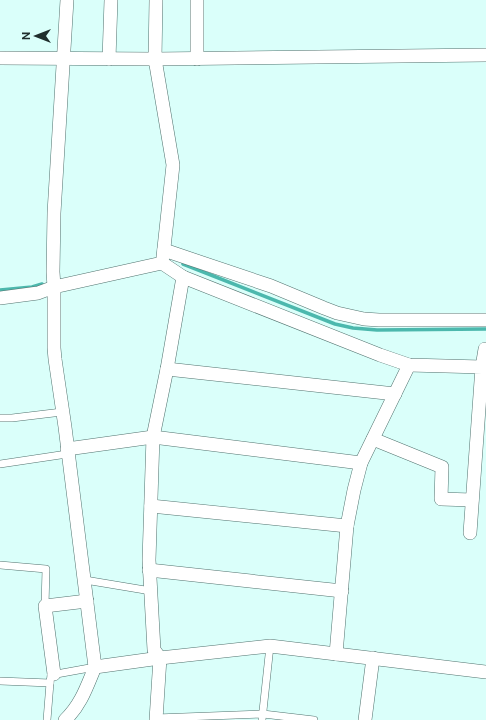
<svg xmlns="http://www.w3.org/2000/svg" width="486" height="720" viewBox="0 0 486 720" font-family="'Public Sans',sans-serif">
	<rect width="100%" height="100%" fill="#dafffa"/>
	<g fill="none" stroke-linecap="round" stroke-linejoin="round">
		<g stroke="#4cb8ad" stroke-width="3.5">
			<path d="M183 264 335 324 353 328 377 330 486 329"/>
			<path d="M0 290 32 287 42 284"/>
		</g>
		<defs>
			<g id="lane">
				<path d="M0 418H12L62 412"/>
				<path d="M0 464 67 454"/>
				<path d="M0 565 46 569 45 606"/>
				<path d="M85 580 151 591"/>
				<path d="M0 681 50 683 51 675 95 667"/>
				<path d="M156 718 263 714 314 720"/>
				<path d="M47 720 50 683"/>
				<path d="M262 720 270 646"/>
			</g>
			<g id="street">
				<path d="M156 0 155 59 173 165 163 257"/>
				<path d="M0 58C52 58 103 59 155 59L486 55"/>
				<path d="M109 59 111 0"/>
				<path d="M197 59V0"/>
				<path d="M164 250 271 286 324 308 337 313 364 319 379 320H486"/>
				<path d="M183 277 380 355 409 365 482 367 470 533"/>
				<path d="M0 298 38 293 54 287 162 263 183 277 167 369 153 437 149 560 154 650 160 658 156 720"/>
				<path d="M482 367 485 349H486"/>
				<path d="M167 369 395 394"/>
				<path d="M373 439 442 467 441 499 472 500"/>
				<path d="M67 449 153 437 361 463"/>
				<path d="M151 506 347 526"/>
				<path d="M149 570 342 591"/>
				<path d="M336 654 347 526 354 490 361 463 409 365"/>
				<path d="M95 667 160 658 270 646 486 672"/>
				<path d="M54 674 45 606 87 601"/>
				<path d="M65 720C81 705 87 686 95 667L65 427 55 359 54 348V287L53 272 54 213 67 0"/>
				<path d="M365 720 373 658"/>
			</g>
		</defs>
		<use href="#lane" stroke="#52736f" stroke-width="8"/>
		<use href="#street" stroke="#52736f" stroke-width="14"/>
		<use href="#lane" stroke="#fff" stroke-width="7"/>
		<use href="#street" stroke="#fff" stroke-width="13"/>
	</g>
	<g transform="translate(36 36) rotate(270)" stroke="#dafffa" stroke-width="3" paint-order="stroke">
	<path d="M0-3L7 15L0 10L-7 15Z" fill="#1f2e2c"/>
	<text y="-6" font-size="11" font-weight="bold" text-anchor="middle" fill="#1f2e2c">N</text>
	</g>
</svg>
